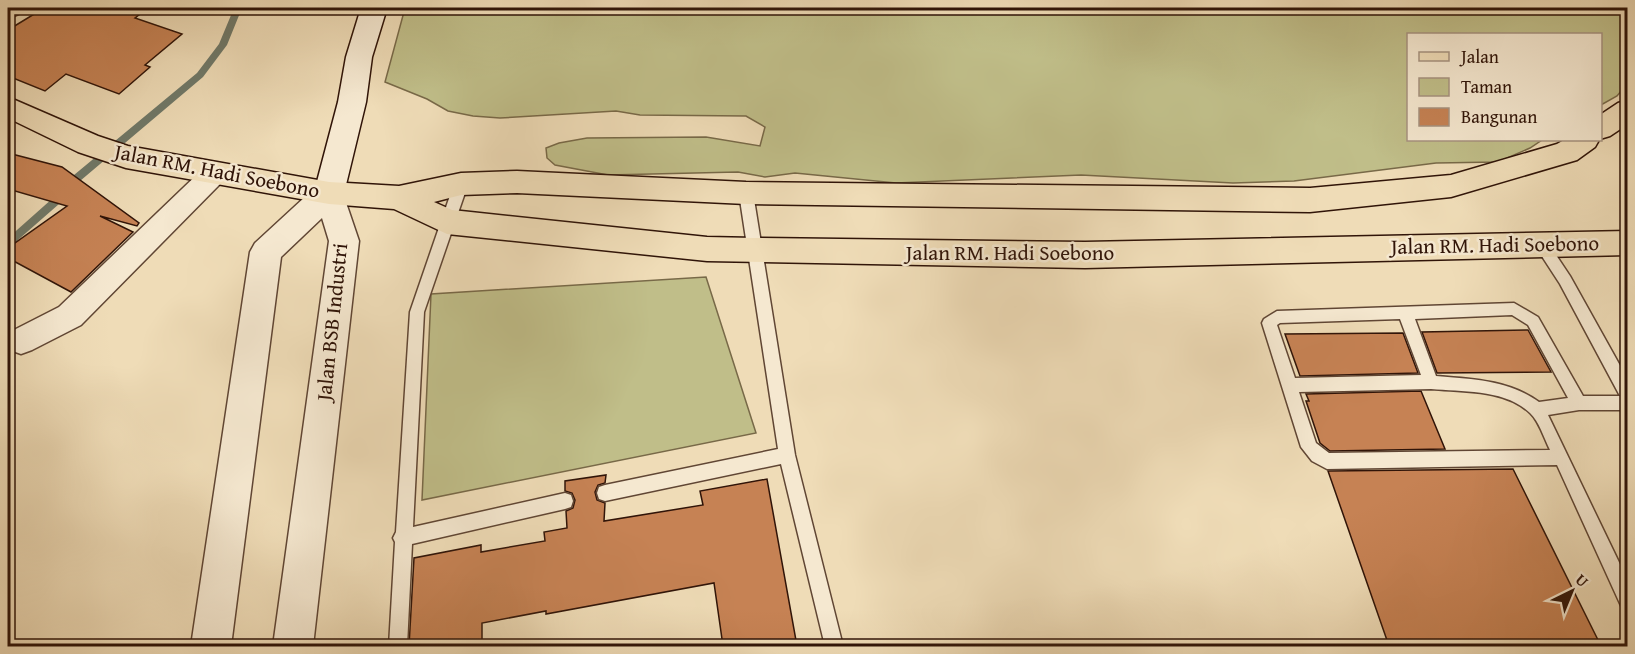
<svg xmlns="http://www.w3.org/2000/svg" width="1635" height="654" viewBox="0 0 1635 654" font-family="'Gentium Book Plus',serif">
	<rect width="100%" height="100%" fill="#efdcb7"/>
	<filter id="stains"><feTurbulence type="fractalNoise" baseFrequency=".00333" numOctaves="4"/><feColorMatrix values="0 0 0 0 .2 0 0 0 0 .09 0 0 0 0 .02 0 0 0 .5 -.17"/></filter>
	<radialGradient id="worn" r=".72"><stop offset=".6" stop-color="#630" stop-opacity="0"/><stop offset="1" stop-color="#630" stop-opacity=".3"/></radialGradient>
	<g fill="#c0be89" stroke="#786948" stroke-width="1.5">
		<path d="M405 8H1627V84L1617 96 1601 105 1600 34H1408V140H1542L1530 148 1498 162 1436 163 1294 181 1233 183 1081 175 896 183 795 173 765 177 738 172 608 175 555 165 547 158 546 148 559 143 587 138 706 137 760 146 765 127 746 116 640 115 616 111 500 118 473 116 448 111 427 99 385 82Z"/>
		<path d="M706 277 756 433 422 500 431 294Z"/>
	</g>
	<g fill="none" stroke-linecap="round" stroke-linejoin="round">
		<path fill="#707969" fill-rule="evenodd" d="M234 8H242L227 45 203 77 80 181 59 204 11 246 8 247V238L53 198 74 175 197 73 219 44Z"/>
	</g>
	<g fill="#c68254" stroke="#301408" stroke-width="1.5">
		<path d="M44 8H148L135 18 182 34 145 65 150 67 119 94 66 74 45 91 8 76V30Z"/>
		<path d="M8 153 62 167 139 223 137 226 100 216 133 232 71 292 8 258V248L67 206 8 189Z"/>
		<path d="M1528 330 1551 372 1437 373 1422 332Z"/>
		<path d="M1403 333 1418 373 1300 376 1285 334Z"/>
		<path d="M1421 391 1445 449 1330 451 1320 443 1306 401H1309L1306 394Z"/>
		<path d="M1513 469 1601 646H1389L1328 471Z"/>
		<path d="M606 475 605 483 598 485 595 492 597 500 605 503 604 521 703 505 700 491 767 479 797 646H723L714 583 546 614V611L482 623V646H409L414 558 481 545V552L545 541 544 532 567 528 566 511 573 508 575 500 572 493 565 491V481Z"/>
	</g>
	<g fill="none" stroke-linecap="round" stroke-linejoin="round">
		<defs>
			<g id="service">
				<path d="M461 179 468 184 424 312 413 527 565 493 571 495 573 501 571 507 565 509 412 544 407 646H389L395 542 393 538 396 532 410 312 454 184Z"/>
				<path d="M746 188 753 193 795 455 843 646H825L781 464 605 501 599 499 597 493 599 487 605 485 778 449 739 193Z"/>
				<path d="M1541 238 1546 240 1570 276 1628 380V410H1579L1548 415 1628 581V611L1622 608 1557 465 1327 469 1312 461 1301 447 1262 323 1264 319 1277 311 1514 303 1538 317 1583 396H1620L1560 284 1534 244 1536 240ZM1512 315 1528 325 1568 398 1539 402C1509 380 1472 379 1436 376L1415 319ZM1400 319 1421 375 1295 378 1277 325 1280 323ZM1431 389C1463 392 1505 389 1530 413 1539 421 1544 438 1550 450L1329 453 1316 443 1299 392Z"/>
			</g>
			<g id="minor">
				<path d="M8 8H25L21 13 8 19Z"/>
				<path d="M215 163 224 166 228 173 224 180 81 325 32 350 21 354 10 350 8 338 10 332 59 307 206 166Z"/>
			</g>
			<path id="tertiary" d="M329 182 340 185 359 241 313 646H273L329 241 322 218 281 257 231 646H191L250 252 255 243 318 185Z"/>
			<path id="secondary" d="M361 8H387L372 57 366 102 344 193 340 201 329 204 318 201 314 193 338 102 346 57Z"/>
			<g id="primary">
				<path d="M8 97 98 136 128 146 329 182 399 186 461 173 517 171 746 182 1310 188 1451 175 1557 144 1564 140H1599L1595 147 1577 160 1451 197 1310 212 746 204 517 193 461 195 434 202 452 210 707 237 755 238 1085 242 1628 231V255L1085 268 707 261 447 234 394 209 329 204 126 168 78 152 8 118Z"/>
				<path d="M1628 100V124L1610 136 1600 139V115L1618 103Z"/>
			</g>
		</defs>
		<use href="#service" stroke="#604634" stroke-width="3"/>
		<use href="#minor" stroke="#604634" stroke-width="3"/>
		<use href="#tertiary" stroke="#604634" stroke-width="3"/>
		<use href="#secondary" stroke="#301408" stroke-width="3"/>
		<use href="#primary" stroke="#301408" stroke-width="3"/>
		<use href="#service" fill="#f5e8d0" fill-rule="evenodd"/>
		<use href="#minor" fill="#f5e8d0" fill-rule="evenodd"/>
		<use href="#tertiary" fill="#f5e8d0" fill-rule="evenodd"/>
		<use href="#secondary" fill="#f5e8d0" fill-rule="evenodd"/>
		<use href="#primary" fill="#efdcb7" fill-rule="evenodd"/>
	</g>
	<g text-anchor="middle" stroke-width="5" stroke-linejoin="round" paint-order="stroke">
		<g font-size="21" fill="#301408" stroke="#f5e8d0">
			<text transform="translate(217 171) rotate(11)" y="7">Jalan RM. Hadi Soebono</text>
			<text transform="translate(1495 245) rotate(-1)" y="7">Jalan RM. Hadi Soebono</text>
			<text x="1010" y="260">Jalan RM. Hadi Soebono</text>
			<text transform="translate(332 322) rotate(-84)" y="7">Jalan BSB Industri</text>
		</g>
	</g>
	<rect width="1635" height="654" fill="none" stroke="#efdcb7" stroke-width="30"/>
	<rect x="9" y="9" width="1617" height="636" fill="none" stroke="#301408" stroke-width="3"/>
	<rect x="15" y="15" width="1605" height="624" fill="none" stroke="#301408" stroke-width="1.5"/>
	<rect x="1407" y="33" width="195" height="108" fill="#f5e8d0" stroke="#a69380" stroke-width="1.5"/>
	<rect x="1419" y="52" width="30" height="9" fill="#efdcb7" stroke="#a69380" stroke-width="1.5"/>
	<text x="1461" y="63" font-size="18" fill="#301408">Jalan</text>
	<rect x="1419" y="78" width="30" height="18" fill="#c0be89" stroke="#a69380" stroke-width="1.5"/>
	<text x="1461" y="93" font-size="18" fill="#301408">Taman</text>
	<rect x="1419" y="108" width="30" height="18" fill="#c68254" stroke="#a69380" stroke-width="1.5"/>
	<text x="1461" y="123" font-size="18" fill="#301408">Bangunan</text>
	<g transform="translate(1572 591) rotate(43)" stroke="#f5e8d0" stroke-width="4.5" paint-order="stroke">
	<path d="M0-4.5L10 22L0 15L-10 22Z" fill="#301408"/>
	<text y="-9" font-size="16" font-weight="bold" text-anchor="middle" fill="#301408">U</text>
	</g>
	<rect width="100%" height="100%" filter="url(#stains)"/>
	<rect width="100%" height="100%" fill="url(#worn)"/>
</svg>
